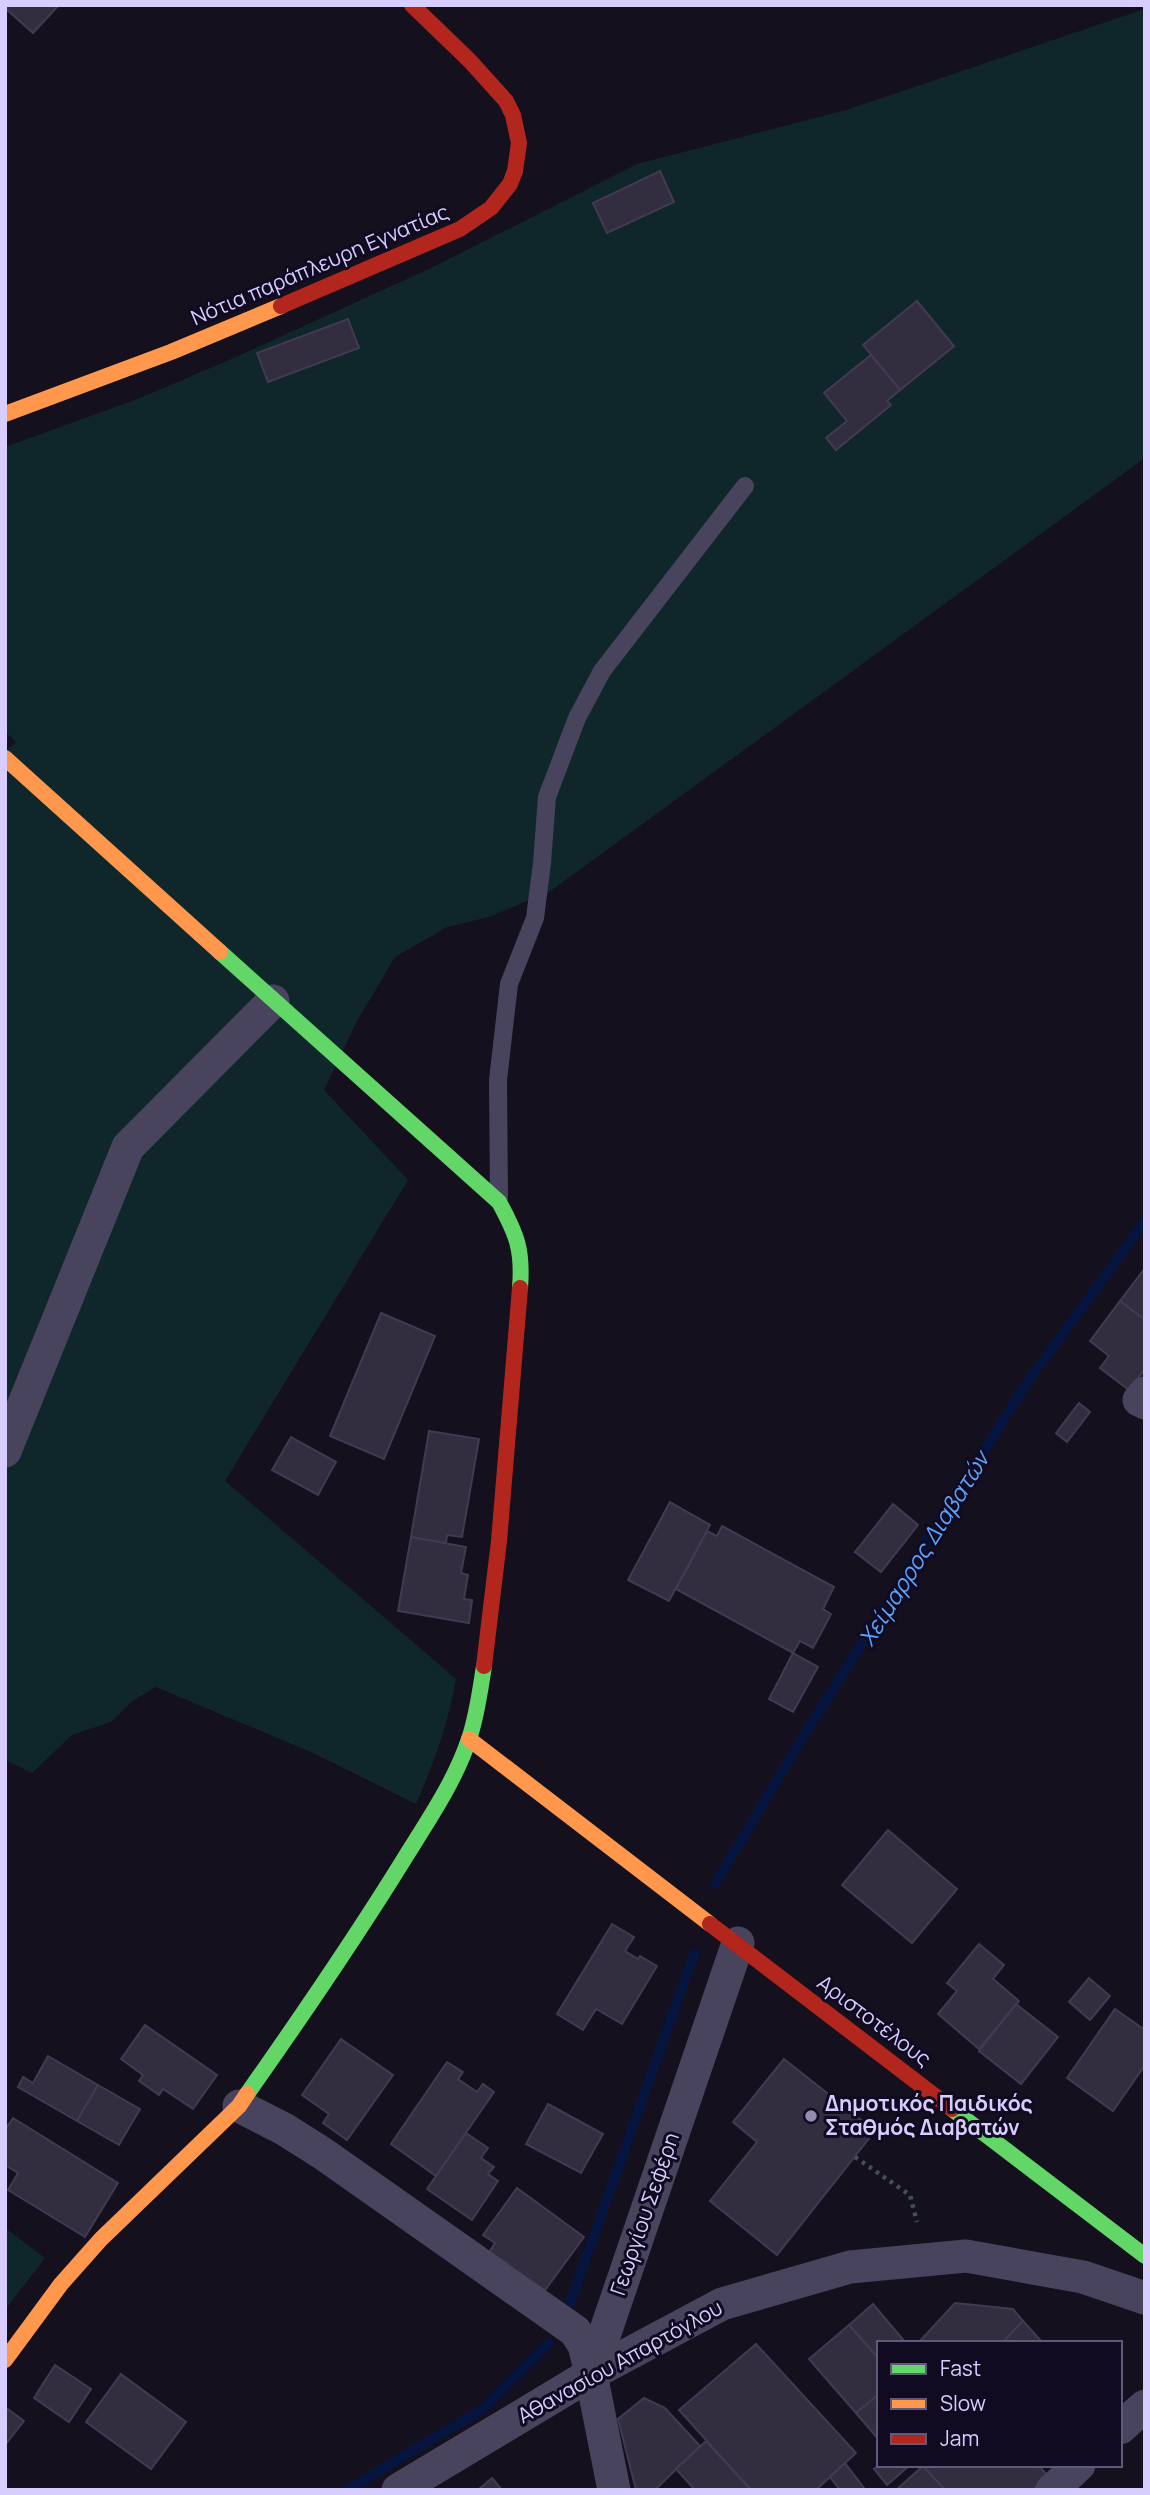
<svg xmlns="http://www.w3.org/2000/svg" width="1150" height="2495" viewBox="0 0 1150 2495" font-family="Manrope,sans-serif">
	<rect width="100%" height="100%" fill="#14101d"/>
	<g fill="#0f272b">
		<path d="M1145 9V458L549 892 489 917 447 927 395 957 357 1021 324 1090 408 1180 225 1481 456 1679C448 1725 434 1762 416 1804L311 1752 156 1687 132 1701 111 1722 72 1735 32 1773 5 1760V752L16 742 5 732V447L140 398 236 357 431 268 637 164 846 110Z"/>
		<path d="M5 2228 45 2258 5 2310Z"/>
	</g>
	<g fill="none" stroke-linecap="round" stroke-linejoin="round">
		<g stroke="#05153f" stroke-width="10">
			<path d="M715 1884 801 1740 1027 1383 1145 1221"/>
			<path d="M570 2303 694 1954"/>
			<path d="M347 2490 483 2409 549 2343"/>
		</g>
	</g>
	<g fill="#322e3f" stroke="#413a52" stroke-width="2">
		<path d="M5 5H59L33 33 5 8Z"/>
		<path d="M660 171 674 202 607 233 593 203Z"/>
		<path d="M917 301 954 346 900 390 863 345Z"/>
		<path d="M348 319 359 348 268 382 257 353Z"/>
		<path d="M871 355 900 390 887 401 891 405 836 450 826 438 847 421 824 393Z"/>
		<path d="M1145 1268V1320L1120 1301Z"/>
		<path d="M1120 1301 1145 1320V1369L1129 1390 1100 1368 1109 1356 1090 1341Z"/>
		<path d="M381 1313 435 1336 384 1459 330 1436Z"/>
		<path d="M1079 1403 1090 1412 1067 1442 1056 1433Z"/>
		<path d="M429 1431 479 1439 462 1537 447 1535 446 1543 411 1537Z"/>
		<path d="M291 1437 336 1462 318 1495 272 1470Z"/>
		<path d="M670 1502 710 1525 669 1601 628 1580Z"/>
		<path d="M893 1504 918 1525 881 1572 855 1552Z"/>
		<path d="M722 1526 834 1587 823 1609 831 1614 813 1648 800 1641 793 1653 676 1589 707 1531 717 1536Z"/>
		<path d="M411 1537 466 1547 461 1573 468 1575 464 1599 472 1600 469 1623 398 1611Z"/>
		<path d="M793 1653 818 1667 793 1712 769 1699Z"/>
		<path d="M888 1830 957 1889 912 1943 842 1885Z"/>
		<path d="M612 1924 634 1937 625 1951 638 1959 640 1956 657 1966 622 2024 596 2009 583 2030 557 2014Z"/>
		<path d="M979 1944 1004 1965 993 1979 1019 2001 979 2049 938 2014 957 1991 947 1983Z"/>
		<path d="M1089 1978 1110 1996 1090 2020 1069 2002Z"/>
		<path d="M1016 2004 1058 2037 1021 2084 979 2051Z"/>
		<path d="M1115 2009 1145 2030V2065L1113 2111 1067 2078Z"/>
		<path d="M145 2025 217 2075 193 2109 163 2089 159 2095 139 2081 143 2075 121 2059Z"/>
		<path d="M341 2039 393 2075 347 2140 323 2123 329 2114 302 2095Z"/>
		<path d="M48 2056 98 2085 77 2121 18 2087 23 2077 33 2083Z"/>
		<path d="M784 2059 875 2131 777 2255 710 2201 757 2142 733 2122Z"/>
		<path d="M447 2062 463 2072 458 2079 477 2092 483 2084 494 2092 436 2176 391 2144Z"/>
		<path d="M98 2085 140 2109 119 2145 77 2121Z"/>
		<path d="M548 2104 603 2134 581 2173 526 2144Z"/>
		<path d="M13 2118 118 2183 85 2237 8 2190 18 2173 5 2165V2130Z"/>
		<path d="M466 2133 488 2148 481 2158 494 2167 488 2174 498 2181 472 2220 427 2189Z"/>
		<path d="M517 2188 584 2237 543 2293 488 2254 495 2243 483 2235Z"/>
		<path d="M955 2303 1013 2309 1023 2321 1002 2343H918Z"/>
		<path d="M873 2304 906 2343H879V2359L849 2325Z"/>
		<path d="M1023 2321 1043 2343H1002Z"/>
		<path d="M849 2325 879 2359V2394L856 2413 809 2359Z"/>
		<path d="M756 2344 856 2453 816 2490H751L679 2410Z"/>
		<path d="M55 2365 91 2389 69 2422 34 2398Z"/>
		<path d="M121 2374 186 2422 151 2469 86 2422Z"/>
		<path d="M879 2394V2440L856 2413Z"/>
		<path d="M644 2398 665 2408 700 2446 655 2490H636L618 2419Z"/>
		<path d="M5 2407 24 2421 5 2445Z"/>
		<path d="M706 2441 751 2490H695L676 2469Z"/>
		<path d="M845 2463 864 2488 861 2490H840L830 2477Z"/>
		<path d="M879 2465H910L887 2485 874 2469Z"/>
		<path d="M1038 2465 1048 2476 1033 2490H945L923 2466Z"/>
		<path d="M923 2466 945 2490H896Z"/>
		<path d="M492 2478 502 2490H478Z"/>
	</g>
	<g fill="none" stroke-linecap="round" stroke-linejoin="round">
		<path stroke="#424f60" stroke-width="4.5" stroke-dasharray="3.5 5" stroke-linecap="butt" d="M855 2157 910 2195 917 2222"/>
		<path stroke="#48445e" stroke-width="18" d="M499 1198 498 1080 509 984 535 918 542 863 547 797 577 718 602 671 745 486"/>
		<g stroke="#48445e" stroke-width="33">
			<path d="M1145 1393 1139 1400 1145 1403"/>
			<path d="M5 1451 128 1147 273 1001"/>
			<path d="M239 2106 284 2129 322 2153 575 2331 584 2345 591 2374"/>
			<path d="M1120 2428 1145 2406"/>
			<path d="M398 2490 591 2374 722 2304 850 2267 966 2256 1083 2277 1145 2298"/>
			<path d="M614 2490 591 2374 738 1943"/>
			<path d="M1052 2490 1079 2465"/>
		</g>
		<g stroke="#63d668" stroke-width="16">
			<path d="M220 952 499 1202C517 1235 523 1250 520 1288"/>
			<path d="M247 2094C302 2016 356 1937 406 1856 429 1819 455 1781 469 1739 477 1716 480 1691 484 1666"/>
			<path d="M952 2109 1145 2256"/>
		</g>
		<g stroke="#ff974d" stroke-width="16">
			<path d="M5 414 171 352 281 306"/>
			<path d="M5 758 220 952"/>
			<path d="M469 1739 710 1924"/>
			<path d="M5 2360 61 2284 101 2239 239 2106 247 2094"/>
		</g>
		<g stroke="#b3261e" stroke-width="16">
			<path d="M281 306 460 229 491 208 510 184 515 171 519 143 513 115 506 101 470 61 412 5"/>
			<path d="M484 1666 499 1541 520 1288"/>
			<path d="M710 1924 952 2109"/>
		</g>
	</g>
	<circle fill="#938bb0" stroke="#110b22" stroke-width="2.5" cx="811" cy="2116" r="7"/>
	<g text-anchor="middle" stroke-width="6" stroke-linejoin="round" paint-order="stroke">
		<g font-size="21" fill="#d7cdff" stroke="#110b22">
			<text transform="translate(320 265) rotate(-23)" y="7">Νότια παράπλευρη Εγνατίας</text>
			<text transform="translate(874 2021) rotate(37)" y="7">Αριστοτέλους</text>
			<text transform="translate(645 2214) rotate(-71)" y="7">Γεωργίου Σεφέρη</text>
			<text transform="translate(620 2362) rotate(-29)" y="7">Αθανασίου Απαρτόγλου</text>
		</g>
		<g font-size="21" font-weight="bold" fill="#d7cdff" stroke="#110b22" text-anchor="start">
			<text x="825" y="2111">Δημοτικός Παιδικός<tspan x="825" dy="24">Σταθμός Διαβατών</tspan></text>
		</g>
		<g font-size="23" font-style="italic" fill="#5ba3ff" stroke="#110b22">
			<text transform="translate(924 1549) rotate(-58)" y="8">Χείμαρρος Διαβατών</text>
		</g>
	</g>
	<rect width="1150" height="2495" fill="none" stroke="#d7cdff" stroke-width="14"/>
	<rect x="877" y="2341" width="245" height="126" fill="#110b22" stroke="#60597a" stroke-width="2"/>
	<rect x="891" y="2364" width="35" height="10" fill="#63d668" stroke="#60597a" stroke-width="2"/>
	<text x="940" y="2376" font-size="21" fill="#d7cdff">Fast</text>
	<rect x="891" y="2399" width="35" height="10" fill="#ff974d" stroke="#60597a" stroke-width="2"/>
	<text x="940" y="2411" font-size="21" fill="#d7cdff">Slow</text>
	<rect x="891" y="2434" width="35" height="10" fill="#b3261e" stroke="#60597a" stroke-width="2"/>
	<text x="940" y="2446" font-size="21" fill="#d7cdff">Jam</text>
</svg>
